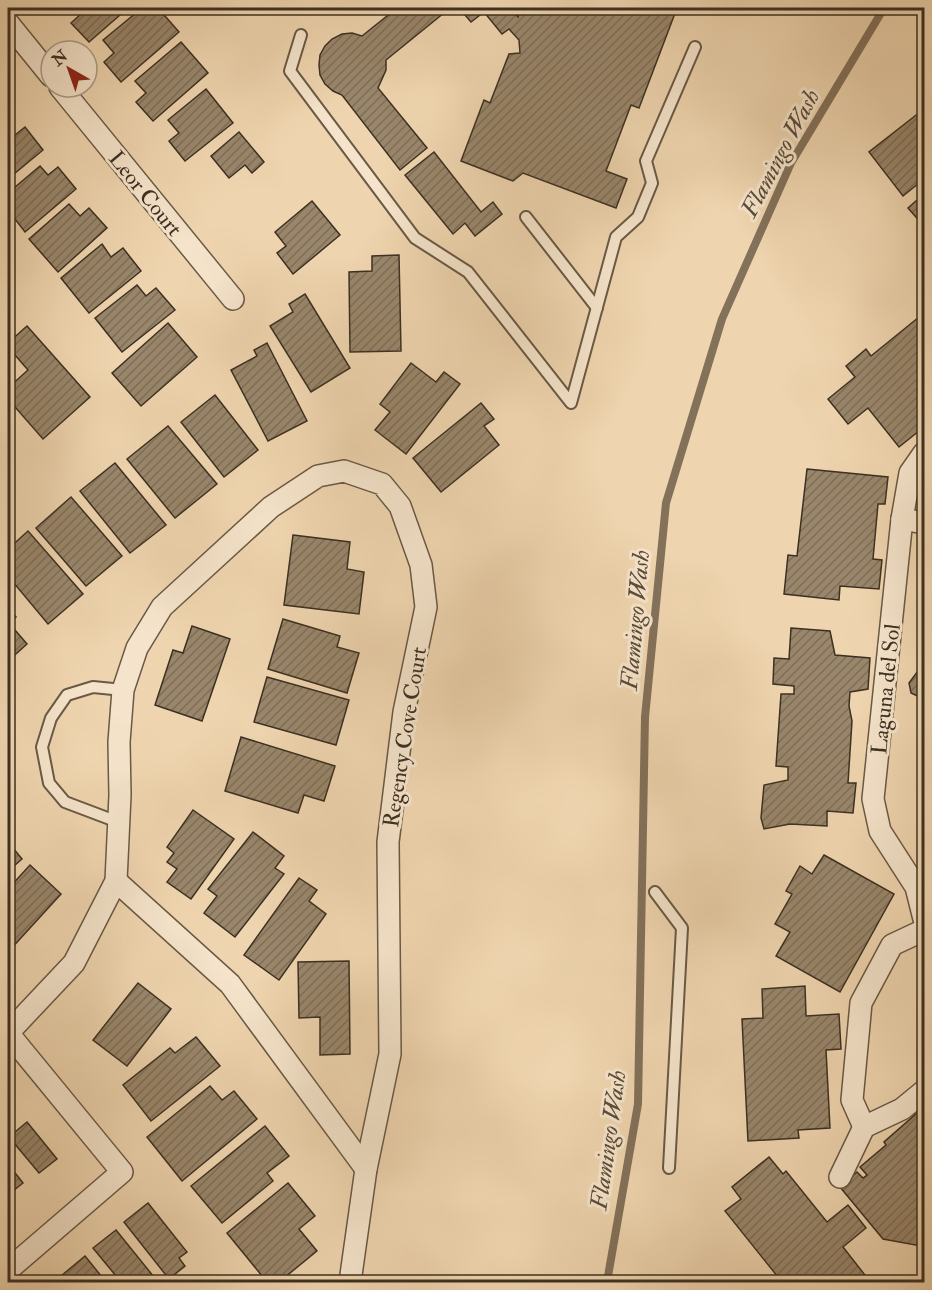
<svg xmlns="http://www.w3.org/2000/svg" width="932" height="1290" viewBox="0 0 932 1290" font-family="'IM FELL Double Pica',serif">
	<defs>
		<pattern id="building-hatch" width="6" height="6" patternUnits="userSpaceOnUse" patternTransform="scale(1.5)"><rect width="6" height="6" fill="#99866b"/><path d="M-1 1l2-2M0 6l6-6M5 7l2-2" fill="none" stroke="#7e6e58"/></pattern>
	</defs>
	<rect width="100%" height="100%" fill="#efd5af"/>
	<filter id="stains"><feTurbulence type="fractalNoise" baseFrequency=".00333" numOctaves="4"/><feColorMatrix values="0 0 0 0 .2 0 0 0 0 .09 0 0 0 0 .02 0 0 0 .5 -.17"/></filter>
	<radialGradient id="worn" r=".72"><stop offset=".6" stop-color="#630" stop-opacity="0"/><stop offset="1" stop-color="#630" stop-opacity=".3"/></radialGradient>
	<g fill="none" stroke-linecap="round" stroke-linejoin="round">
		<path stroke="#83715a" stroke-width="8" d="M607 1282 638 1104 645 717 666 503 722 319 791 163 884 8"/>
	</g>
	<g fill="url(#building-hatch)" stroke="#3c3022" stroke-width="1.5">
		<path d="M74 8H128L89 42 71 23 81 14Z"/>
		<path d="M142 8H158L179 32 121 82 104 62 114 53 103 40Z"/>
		<path d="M397 8H450L386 60V70L378 88 427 148 400 170 342 95 333 91 325 84 320 75 319 65 320 55 325 46 332 39 342 34 352 33 362 36Z"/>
		<path d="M459 8H510L518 17 520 8H677L639 108 631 105 606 171 627 179 616 208 523 173 513 181 461 161 484 100 490 103 509 54 520 53 519 40 509 29 502 34 484 12 471 22Z"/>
		<path d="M181 42 208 73 153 121 136 102 146 93 135 81Z"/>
		<path d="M206 89 233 123 185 161 169 141 179 133 168 120Z"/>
		<path d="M920 112 924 117V179L903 196 869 152Z"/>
		<path d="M8 125 15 135 25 127 43 150 8 179Z"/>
		<path d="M239 132 264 162 252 173 245 165 229 178 211 156Z"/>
		<path d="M434 152 481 212 493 202 502 214 475 236 465 223 453 234 405 175Z"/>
		<path d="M40 166 48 175 58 167 76 189 25 232 8 210V193Z"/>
		<path d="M924 194V226L908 208Z"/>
		<path d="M312 201 340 235 293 274 277 253 286 246 275 232Z"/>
		<path d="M69 204 80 216 89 208 107 228 58 272 29 239Z"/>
		<path d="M102 244 111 257 123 248 141 271 89 313 61 278Z"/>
		<path d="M399 255 401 351 350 352 349 272 372 271V256Z"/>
		<path d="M137 285 146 296 156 288 175 310 122 352 95 318Z"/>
		<path d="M305 294 350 368 311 392 270 326 293 312 289 304Z"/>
		<path d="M924 313V427L899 447 868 408 848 424 828 399 855 377 846 366 866 349 871 356Z"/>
		<path d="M168 323 197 357 141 406 112 373Z"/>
		<path d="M27 326 90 397 43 439 8 399V388L28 370 8 347V343Z"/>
		<path d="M267 343 307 421 268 441 231 370 257 356 254 350Z"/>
		<path d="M411 363 436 382 444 372 460 384 406 454 375 430 390 412 380 404Z"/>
		<path d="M215 395 258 450 224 477 181 422Z"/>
		<path d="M481 403 494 419 484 426 499 445 441 492 413 458Z"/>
		<path d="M168 426 217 484 175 518 127 459Z"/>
		<path d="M115 463 166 525 130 553 80 491Z"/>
		<path d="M807 469 888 477 885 504H878L873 559 882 560 879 589 840 586 839 600 784 594 788 555 797 556Z"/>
		<path d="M71 497 122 556 86 586 36 528Z"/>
		<path d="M28 531 83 594 48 624 8 576V549Z"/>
		<path d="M293 535 350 542 347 569 364 572 359 614 284 605Z"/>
		<path d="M8 608 16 617 9 623 27 644 8 661Z"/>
		<path d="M283 619 340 636 337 647 359 653 347 693 268 669Z"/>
		<path d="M192 626 230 639 202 721 155 705 173 650 183 653Z"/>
		<path d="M791 628 830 631 835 655 870 658 868 689 850 692 849 706 852 721 848 783H856L853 813 827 811V826L790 824 764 829 761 818 764 785 788 780V767L776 766 781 694H794V686L773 684 774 658 789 659Z"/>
		<path d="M924 663V699L911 693 909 683Z"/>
		<path d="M267 677 349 700 336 745 254 722Z"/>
		<path d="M241 737 335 766 324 801 304 795 298 813 225 791Z"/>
		<path d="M193 810 234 839 191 899 167 882 177 869 167 862 174 853 167 847Z"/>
		<path d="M253 832 284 856 275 868 284 874 235 937 204 913 217 896 208 889Z"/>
		<path d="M8 842 22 859 8 871Z"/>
		<path d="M824 855 894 894 840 992 776 956 790 932 775 924 792 894 786 891 800 866 812 874Z"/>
		<path d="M30 865 61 894 8 952V889Z"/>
		<path d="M299 878 317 890 309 901 326 914 279 980 244 955Z"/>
		<path d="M349 961 350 1054 320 1055V1017L299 1018 298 962Z"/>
		<path d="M138 983 171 1009 127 1066 93 1040Z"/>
		<path d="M805 986 806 1016 839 1014 841 1049 826 1050 830 1128 798 1130 799 1138 748 1141 742 1019 763 1018 762 989Z"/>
		<path d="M196 1037 220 1066 151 1121 123 1085 170 1048 175 1053Z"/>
		<path d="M210 1086 222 1100 234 1091 257 1119 182 1181 147 1137Z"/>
		<path d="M924 1107V1243L921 1246 883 1239 840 1187 857 1172 863 1178 867 1175 860 1167 886 1145 884 1142Z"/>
		<path d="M27 1122 57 1159 39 1173 9 1137Z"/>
		<path d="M265 1126 289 1156 267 1173 273 1181 222 1223 191 1186Z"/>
		<path d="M769 1157 783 1174 786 1171 827 1222 848 1205 866 1228 843 1247 868 1279 863 1282H782L725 1211 741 1199 732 1187Z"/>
		<path d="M8 1164 23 1183 8 1195Z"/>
		<path d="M288 1183 315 1216 299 1229 317 1251 279 1282H267L227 1233Z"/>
		<path d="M148 1203 187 1252 179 1258 185 1266 169 1279 124 1222Z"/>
		<path d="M116 1230 158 1282H121L93 1248Z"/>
		<path d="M85 1256 106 1282H67L61 1276Z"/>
	</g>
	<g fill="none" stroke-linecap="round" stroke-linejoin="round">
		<defs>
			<g id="lane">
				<path d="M301 35 290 71 415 238 468 272 571 403 616 237 638 217 652 183 646 161 695 47"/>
				<path d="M526 217 597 308"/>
				<path d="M118 822 65 802 49 783 42 747 51 718 67 695 93 687 123 690"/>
				<path d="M655 892 682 928 669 1168"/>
			</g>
			<g id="street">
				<path d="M8 23 51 76"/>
				<path d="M60 87 233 299"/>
				<path d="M924 453 910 473 902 519 873 799 880 831 916 887 924 919"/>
				<path d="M902 519 924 523"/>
				<path d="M116 881 230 984 366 1169"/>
				<path d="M8 1033 74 963 116 881 120 795 119 742 123 690 137 648 162 607 271 507 318 476 344 471 382 484 400 506 421 565 426 607 404 712 388 842 390 1054 366 1169 350 1282"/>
				<path d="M8 1033 122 1172 8 1270"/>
				<path d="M864 1127 852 1100 861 1003 892 945 924 930"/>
				<path d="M840 1177 864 1127 902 1109 924 1091"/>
			</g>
		</defs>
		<use href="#lane" stroke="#695945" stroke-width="14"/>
		<use href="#street" stroke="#695945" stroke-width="24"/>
		<use href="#lane" stroke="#f5e4cb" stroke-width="10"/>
		<use href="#street" stroke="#f5e4cb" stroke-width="21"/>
	</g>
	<g text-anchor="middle" stroke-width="6" stroke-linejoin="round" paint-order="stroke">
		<g font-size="22" fill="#3c3022" stroke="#f5e4cb">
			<text transform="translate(146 193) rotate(51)" y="8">Leor Court</text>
			<text transform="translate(885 689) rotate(-84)" y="8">Laguna del Sol</text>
			<text transform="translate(404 737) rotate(-81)" y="8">Regency Cove Court</text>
		</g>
		<g font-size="24" font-style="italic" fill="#5a4b39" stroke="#f5e4cb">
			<text transform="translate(780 153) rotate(-62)" y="8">Flamingo Wash</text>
			<text transform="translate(635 620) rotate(-85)" y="8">Flamingo Wash</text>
			<text transform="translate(608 1140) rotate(-82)" y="8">Flamingo Wash</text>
		</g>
	</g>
	<rect width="932" height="1290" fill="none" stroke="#efd5af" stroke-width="30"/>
	<rect x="9" y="9" width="914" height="1272" fill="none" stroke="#3c3022" stroke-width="3"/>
	<rect x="15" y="15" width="902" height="1260" fill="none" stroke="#3c3022" stroke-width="1.5"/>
	<g transform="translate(69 69) rotate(320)"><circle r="28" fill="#f5e4cb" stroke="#ab9c87" stroke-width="1.5"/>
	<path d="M0-4.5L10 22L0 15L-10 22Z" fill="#8f2418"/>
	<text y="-9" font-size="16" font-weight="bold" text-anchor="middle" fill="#3c3022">N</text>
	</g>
	<rect width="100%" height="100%" filter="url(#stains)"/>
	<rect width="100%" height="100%" fill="url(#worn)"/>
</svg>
